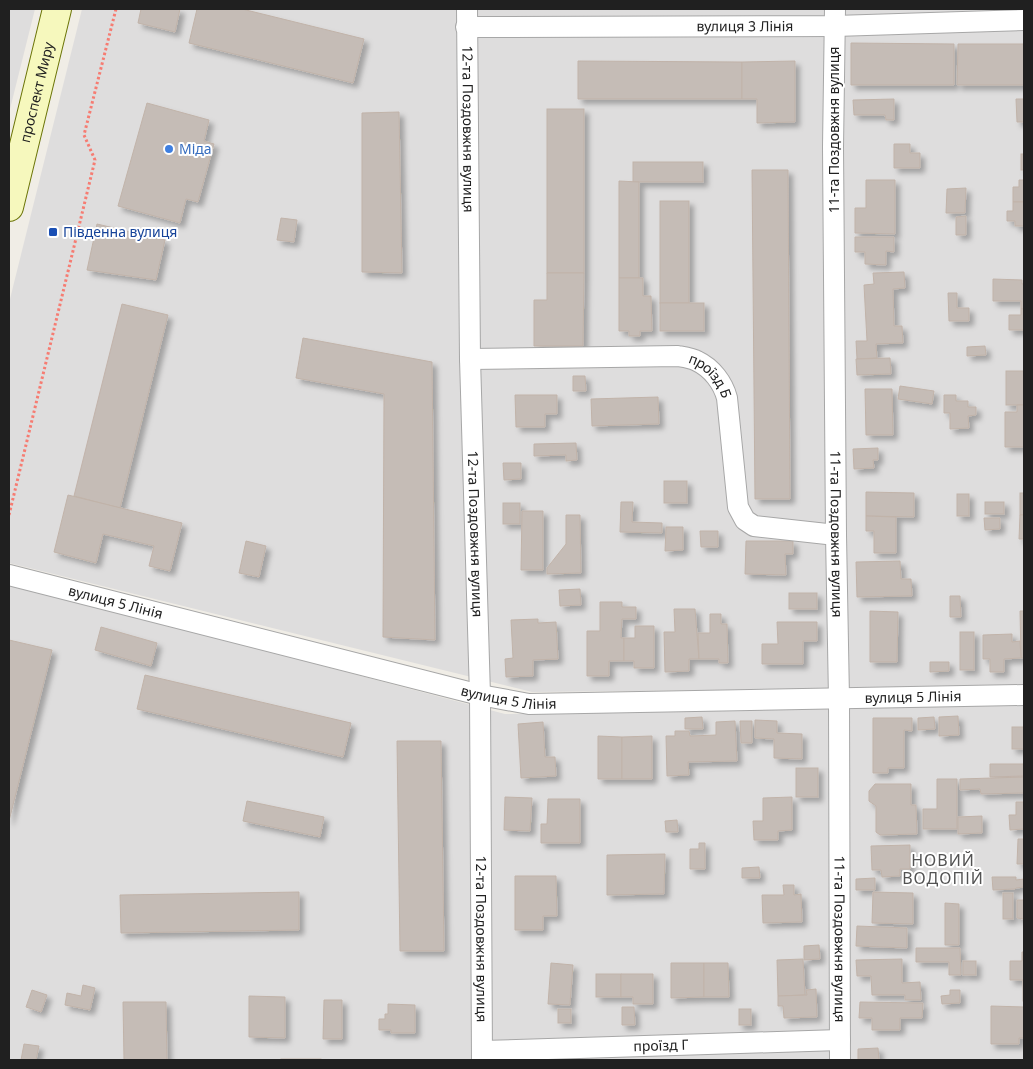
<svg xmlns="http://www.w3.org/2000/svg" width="1033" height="1069" viewBox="0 0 1033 1069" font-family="'Noto Sans',sans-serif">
	<defs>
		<filter id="shadow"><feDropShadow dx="4.5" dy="4.5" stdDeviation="2.5" flood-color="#0004"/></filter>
	</defs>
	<rect width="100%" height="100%" fill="#f0ede6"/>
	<g fill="#dedddd">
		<path d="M9 9H35L9 113Z"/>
		<path d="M82 9H1024V687L532 692 9 563V303Z"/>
		<path d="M9 583 505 714 1024 704V1060H9Z"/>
	</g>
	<g fill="#c5bcb6" stroke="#c1b3a9" filter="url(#shadow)">
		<path d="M141 9H180L175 32 138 23Z"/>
		<path d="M197 9H242L364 39 353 83 189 43Z"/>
		<path d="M851 43 954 44V85H851Z"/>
		<path d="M958 44H1024V85H957Z"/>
		<path d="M578 61 742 62V99H578Z"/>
		<path d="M795 61V122L757 123V99H742V62Z"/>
		<path d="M894 99V120H886L885 115H854L853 100Z"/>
		<path d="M1016 99H1024V122H1017Z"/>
		<path d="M147 103 209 120 204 141 214 144 198 202 186 199 180 223 118 206Z"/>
		<rect x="547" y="109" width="37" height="164"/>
		<path d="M399 112 402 273 362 272V113Z"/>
		<path d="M894 144H910V153H920V168H894Z"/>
		<rect x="1021" y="154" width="3" height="16"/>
		<rect x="633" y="162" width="70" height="20"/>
		<path d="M752 170H788L790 499H755Z"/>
		<path d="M866 180H895V234L855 233V208H866Z"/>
		<path d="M1019 180H1024V202H1013V187H1019Z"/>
		<path d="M619 181 639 182V278H619Z"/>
		<path d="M966 188 965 213H946L947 189Z"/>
		<rect x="660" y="201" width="29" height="102"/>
		<path d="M1013 202H1024V226H1015V221H1007V211H1013Z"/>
		<path d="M966 216V235H956V217Z"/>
		<path d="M281 218 297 220 294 242 277 240Z"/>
		<path d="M97 224 165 240 156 280 87 270Z"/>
		<path d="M855 237H894V252L886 251V265L865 264V252H855Z"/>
		<path d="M904 272 905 288 893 289 894 326H902L903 343 876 344 877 358 857 359 856 341H867L864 285 874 284 873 273Z"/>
		<path d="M547 273H584L583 346H534V300H547Z"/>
		<path d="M619 278H643V296H651L652 331H640V336H629V331H619Z"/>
		<path d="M993 279 1022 280V284H1024V309H1021V301H993Z"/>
		<path d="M948 293H957V308H969V321H949Z"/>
		<rect x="660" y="303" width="44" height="28"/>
		<path d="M122 304 168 315 120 508 74 496Z"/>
		<path d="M1021 309H1024V330H1009V315H1021Z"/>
		<path d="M303 338 432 362 435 640 383 637 384 394 296 378Z"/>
		<path d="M985 346 986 355 967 356V347Z"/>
		<path d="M890 358 891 374 857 375 856 359Z"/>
		<rect x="1006" y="371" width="18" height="34"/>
		<path d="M573 376H585L586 391H573Z"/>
		<path d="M900 386 934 391 932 404 898 399Z"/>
		<path d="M865 389H892L893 435H866Z"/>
		<path d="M515 395H557V414H545V427H516Z"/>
		<path d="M944 395H956V401H968V407H976V415L968 416 969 428 950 429V413H944Z"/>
		<path d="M658 397 659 424 592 426 591 399Z"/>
		<path d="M1017 405H1024V447H1005V412H1017Z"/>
		<path d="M576 443 577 460 566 461V455L534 456V444Z"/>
		<path d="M878 448V460H873L874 468 854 469 853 449Z"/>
		<path d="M503 463H521V479L504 480Z"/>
		<rect x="664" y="481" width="23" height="22"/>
		<path d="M866 492 914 493V517L866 516Z"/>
		<rect x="1020" y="493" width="4" height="22"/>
		<rect x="957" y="494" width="12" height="22"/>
		<path d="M68 495 182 523 170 571 149 566 154 546 103 534 96 563 54 552Z"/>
		<path d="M621 502H633L632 522 662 523V533L620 532Z"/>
		<rect x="985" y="502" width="19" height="12"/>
		<rect x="503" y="503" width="17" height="21"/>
		<path d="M522 511H543V570H521Z"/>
		<path d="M566 515H580L581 573 547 574V568L566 544Z"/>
		<path d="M1020 515H1024V539H1019Z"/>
		<path d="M866 516 896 517V553H874V531H866Z"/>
		<path d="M984 518H1000V529L985 530Z"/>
		<path d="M666 527H683V550L665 551Z"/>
		<path d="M700 531H718V547H701Z"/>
		<path d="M246 541 266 546 259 577 239 573Z"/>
		<path d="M746 541H793V554H785L786 575 745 574Z"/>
		<path d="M900 561 901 579H911L912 596 857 597 856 562Z"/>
		<path d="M580 589 581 605 560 606 559 590Z"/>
		<rect x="789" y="593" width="28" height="16"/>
		<path d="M950 596H960L961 617H950Z"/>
		<path d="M600 602H622V607H636V619H622L621 638H624V661H609V676H587V631H600Z"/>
		<path d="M674 609H695L699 659H689V671L665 672 664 632H675Z"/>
		<path d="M870 611 898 612 897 662H870Z"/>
		<path d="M1020 611H1024V658H1021Z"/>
		<path d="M710 614H721V624H727L728 663H719V659H699L698 633H710Z"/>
		<path d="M538 619V623L556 622 558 659 533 660V676L506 677 505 659 513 658 511 620Z"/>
		<path d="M777 622H817V641H803V664H762V644H778Z"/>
		<path d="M635 626H654V668H634V661H624V638H635Z"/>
		<path d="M101 627 157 643 151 666 95 650Z"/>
		<rect x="960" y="632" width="14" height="38"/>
		<path d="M1012 634V642L1020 641 1021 658 1004 659V672H990V659H983V635Z"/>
		<path d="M9 640 52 650 9 821Z"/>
		<path d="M930 662H949V671L930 672Z"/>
		<path d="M145 675 351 723 343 757 137 709Z"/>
		<path d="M958 716 959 735 939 736V717Z"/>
		<path d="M702 717 703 729H685V718Z"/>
		<path d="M934 717 935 729 918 730V718Z"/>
		<path d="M873 718H912V731L904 730V768H888V773H873Z"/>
		<path d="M755 720 777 721V733L802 734V759L774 758V739L755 738Z"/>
		<path d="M735 721 737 761 688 762 689 775 667 776 666 736H675V731H689L690 736 716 735V722Z"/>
		<path d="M740 721H752V743H741Z"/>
		<path d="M543 722 545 757H555L556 776 521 778 518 724Z"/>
		<rect x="1012" y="727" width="12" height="22"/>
		<path d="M598 736 622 737V779H598Z"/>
		<path d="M652 736V779H622V737Z"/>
		<path d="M397 741H441L444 951H400Z"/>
		<path d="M990 764H1024V776L990 777Z"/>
		<rect x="796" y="768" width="22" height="29"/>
		<path d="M1024 777V793L981 794 980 789 960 790V779Z"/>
		<path d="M937 779H957V829H923V809H937Z"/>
		<path d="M875 784H911V805H916L917 834 880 835 876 832V806L869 801V791Z"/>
		<path d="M505 797 532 798 530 831 504 830Z"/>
		<path d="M792 797V830L778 831V840H754L753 821H763V798Z"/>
		<path d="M548 799H580V843H541V824H547Z"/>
		<path d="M247 801 324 817 320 837 243 821Z"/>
		<path d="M1016 802H1024V829L1010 830 1009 815H1016Z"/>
		<path d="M982 816V833L958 834V817Z"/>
		<path d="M677 820 678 832H666L665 821Z"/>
		<path d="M1018 839H1024V864H1017Z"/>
		<path d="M699 843H705V869H690V849H699Z"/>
		<path d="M910 845V869H900V876L882 877 881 870H872L871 846Z"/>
		<path d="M665 854 664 894 607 895V855Z"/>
		<path d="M759 867 760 878H742V868Z"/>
		<path d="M515 876H556L557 916H543V930H515Z"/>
		<path d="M992 877H1016V880L1024 879V887L1016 888 1015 889 993 890Z"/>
		<path d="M875 878V890H856V879Z"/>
		<path d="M783 885H794V895L801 894 802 922 763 923 762 895H784Z"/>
		<path d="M299 892V930L121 933 120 895Z"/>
		<path d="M873 892 913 893V924L872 923Z"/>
		<rect x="1003" y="893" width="10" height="26"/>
		<path d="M1017 900H1024V919L1017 918Z"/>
		<path d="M945 903 959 904V945H945Z"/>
		<path d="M857 926 907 928V948L856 946Z"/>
		<path d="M819 945 820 959 804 960V946Z"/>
		<path d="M916 948H960L961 975H949V962H916Z"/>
		<path d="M1022 952H1024V980H1010V961H1022Z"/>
		<path d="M803 959 805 995 778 996 777 960Z"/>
		<path d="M902 959V983L920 982 921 1000H905V995H872L871 976H857L856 960Z"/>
		<rect x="963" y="961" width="13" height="14"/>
		<path d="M551 963 573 965 570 1005 548 1004Z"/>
		<path d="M671 963H704V997L671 998Z"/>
		<path d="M704 963H728L729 997H704Z"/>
		<rect x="596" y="974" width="25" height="23"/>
		<path d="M621 974H653V1004H633V997H621Z"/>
		<rect x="1023" y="980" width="1" height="21"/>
		<path d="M83 985 95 988 90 1010 65 1005 67 993 81 996Z"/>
		<path d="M816 989 817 1017 784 1018 783 1006H778V996L807 995 806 990Z"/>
		<path d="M32 990 47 995 41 1012 26 1007Z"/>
		<path d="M950 990H960V1003L942 1004 941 996 950 995Z"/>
		<path d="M249 996 285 997V1038L249 1037Z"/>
		<path d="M324 1000H342V1039H323Z"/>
		<path d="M123 1002H166L167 1060H124Z"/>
		<path d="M860 1002 923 1003 922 1018H900V1030H872V1018H859Z"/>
		<path d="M388 1004 415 1005V1033H391V1030H379V1019H385V1014H388Z"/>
		<path d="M991 1006 1024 1007V1038H1019V1044H991Z"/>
		<path d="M622 1007H634L635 1025H622Z"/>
		<rect x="558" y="1009" width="13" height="14"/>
		<rect x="739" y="1009" width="12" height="16"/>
		<path d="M24 1044 39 1046 36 1060H21Z"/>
		<path d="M878 1048 879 1060H858V1049Z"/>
		<rect x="281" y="1059" width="40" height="1"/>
	</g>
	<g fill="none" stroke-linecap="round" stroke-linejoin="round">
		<defs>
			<g id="minor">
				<path id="s1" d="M467 9 470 359 480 695 482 1060"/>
				<path id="s2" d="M835 9 833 147 836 535 839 699 840 1060"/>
				<path id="s3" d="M466 27 835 26 1024 20"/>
				<path id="s4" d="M470 359 678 356C684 357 692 358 697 361 712 368 723 383 727 398L738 507 745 520 754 526 836 535"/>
				<path id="s5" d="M9 575 480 695 529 704 1024 695"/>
				<path id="s6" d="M482 1051 840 1040"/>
			</g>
			<g id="secondary">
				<path id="s7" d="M9 207 57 9"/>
			</g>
		</defs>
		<use href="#minor" stroke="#a7a7a7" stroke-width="22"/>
		<use href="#secondary" stroke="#6c7508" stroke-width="30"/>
		<path stroke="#f67c72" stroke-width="3" stroke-dasharray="2.5 2.5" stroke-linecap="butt" d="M9 515 95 160 84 135 116 9"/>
		<use href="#minor" stroke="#fff" stroke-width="20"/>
		<use href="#secondary" stroke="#f6f8bd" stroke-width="28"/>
	</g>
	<circle fill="#3f7fe0" stroke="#fff" stroke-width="2" cx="169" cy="149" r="5"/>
	<rect fill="#1a4fb4" stroke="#fff" stroke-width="2" x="48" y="227" width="10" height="10" rx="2.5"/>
	<g text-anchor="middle" stroke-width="4" stroke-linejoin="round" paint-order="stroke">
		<g font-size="14" fill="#202020" stroke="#fff">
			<text dy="5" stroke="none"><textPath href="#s3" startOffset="279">вулиця 3 Лінія</textPath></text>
			<text dy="5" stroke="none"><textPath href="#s7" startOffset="118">проспект Миру</textPath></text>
			<text dy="5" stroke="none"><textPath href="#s1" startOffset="120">12-та Поздовжня вулиця</textPath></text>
			<text transform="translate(834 130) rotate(-90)" y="5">11-та Поздовжня вулиця</text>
			<text dy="5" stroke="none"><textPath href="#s4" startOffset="248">проїзд Б</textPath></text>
			<text dy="5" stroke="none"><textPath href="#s1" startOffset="525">12-та Поздовжня вулиця</textPath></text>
			<text dy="5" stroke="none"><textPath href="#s2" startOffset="525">11-та Поздовжня вулиця</textPath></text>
			<text dy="5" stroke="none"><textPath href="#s5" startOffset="110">вулиця 5 Лінія</textPath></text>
			<text dy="5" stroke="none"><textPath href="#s5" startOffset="515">вулиця 5 Лінія</textPath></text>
			<text dy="5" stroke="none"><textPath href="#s5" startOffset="920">вулиця 5 Лінія</textPath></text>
			<text dy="5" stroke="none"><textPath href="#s1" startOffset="930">12-та Поздовжня вулиця</textPath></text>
			<text dy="5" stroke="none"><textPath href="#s2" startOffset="930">11-та Поздовжня вулиця</textPath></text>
			<text dy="5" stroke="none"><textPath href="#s6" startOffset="179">проїзд Г</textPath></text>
		</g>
		<g font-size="14" fill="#366cbe" stroke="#fff" text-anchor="start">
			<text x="179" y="154">Міда</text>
		</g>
		<g font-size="14" fill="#164399" stroke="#fff" text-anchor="start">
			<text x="63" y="237">Південна вулиця</text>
		</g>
		<g font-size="16" letter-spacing="1" fill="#535353" stroke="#fff">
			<text x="943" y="866">НОВИЙ<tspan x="943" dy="18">ВОДОПІЙ</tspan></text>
		</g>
	</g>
	<rect width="1033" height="1069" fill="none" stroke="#202020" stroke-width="20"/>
</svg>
